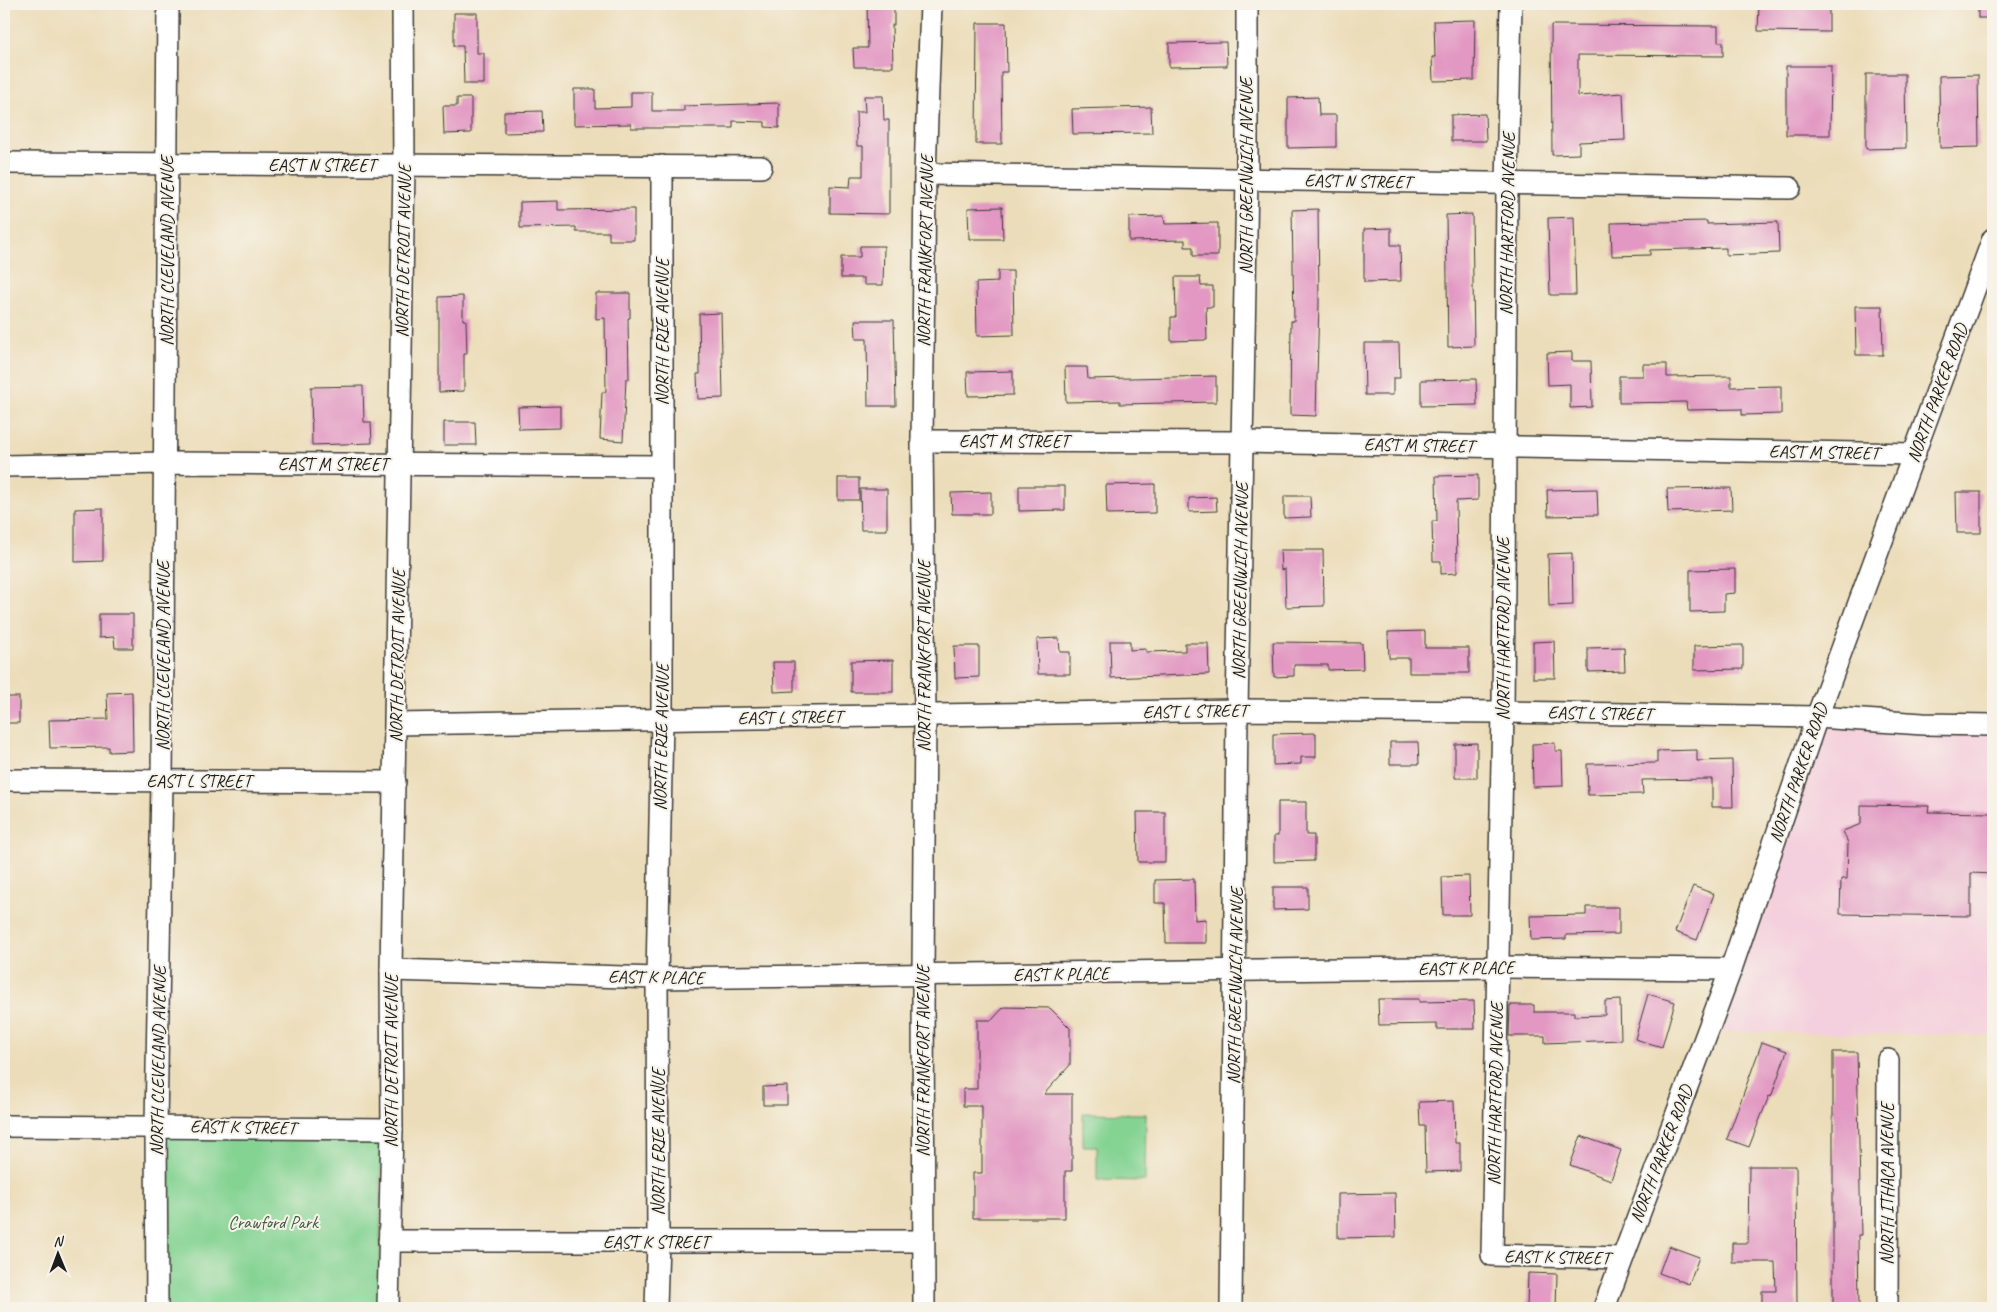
<svg xmlns="http://www.w3.org/2000/svg" width="1997" height="1312" viewBox="0 0 1997 1312" font-family="Caveat,sans-serif">
	<rect width="100%" height="100%" fill="#f7f3e8"/>
	<filter id="ink" filterUnits="userSpaceOnUse"><feTurbulence type="fractalNoise" baseFrequency=".02" numOctaves="2"/><feDisplacementMap in="SourceGraphic" scale="10" xChannelSelector="R" yChannelSelector="G"/><feConvolveMatrix kernelMatrix="1 2 1 2 8 2 1 2 1" color-interpolation-filters="sRGB"/></filter>
	<filter id="wash" filterUnits="userSpaceOnUse"><feTurbulence type="fractalNoise" baseFrequency=".0096" numOctaves="4" result="noise"/><feDisplacementMap in="SourceGraphic" scale="20" xChannelSelector="R" yChannelSelector="G"/><feGaussianBlur stdDeviation="1.12" result="paint"/><feColorMatrix in="noise" values="0 0 0 0 0 0 0 0 0 0 0 0 0 0 0 0 0 1.4 0 .05"/><feComposite in="paint" operator="in"/></filter>
	<g filter="url(#wash)">
		<rect width="100%" height="100%" fill="#ecddba"/>
		<path fill="#f4cfdd" d="M1820 725 1993 728V1036L1712 1031Z"/>
		<g fill="#84d393" stroke="#507858">
			<path d="M1083 1113 1146 1114 1145 1181 1097 1180V1146H1083Z"/>
			<path d="M166 1136 381 1137 380 1308H165Z"/>
		</g>
		<g id="blocks">
			<g fill="#e298c3">
				<path d="M867 4H894V25H892L893 67H854L853 48H868Z"/>
				<path d="M1759 4H1829V32L1758 31Z"/>
				<rect x="1978" y="4" width="15" height="14"/>
				<path d="M454 13H477V53H484V84H464L463 46H454Z"/>
				<path d="M1475 20 1474 80 1433 81 1432 57H1435L1434 21Z"/>
				<path d="M977 23H1006L1007 72H1001L1002 144H976Z"/>
				<path d="M1551 25 1718 26V42H1723V56L1578 55V96L1623 93 1625 140 1579 142V154L1552 155Z"/>
				<path d="M1226 42 1227 66 1169 67V43Z"/>
				<path d="M1786 66H1831L1830 135H1786Z"/>
				<path d="M1866 74H1905L1906 148 1866 149Z"/>
				<path d="M1978 75 1979 147 1940 148 1939 76Z"/>
				<path d="M574 89H595V108L631 107V92H652V111H684V106L779 103V128L765 127V122L733 121V128H631V124L574 125Z"/>
				<path d="M864 96H883L884 120H889V214L830 213V186L850 187 851 176H863V146H857L856 112H865Z"/>
				<path d="M1318 97 1319 115H1336V147L1288 148V98Z"/>
				<path d="M457 98H471V133L444 134 443 106H457Z"/>
				<path d="M1151 107 1152 133 1073 134 1072 109Z"/>
				<path d="M542 111 543 132 504 133V112Z"/>
				<path d="M1485 114 1486 141H1451V115Z"/>
				<path d="M558 201V210L634 209V240H609V232H576V227L520 228V202Z"/>
				<path d="M1002 207 1003 239H969L968 208Z"/>
				<path d="M1318 209 1319 302 1316 416 1290 415 1291 321H1294L1292 210Z"/>
				<path d="M1472 214 1474 346 1448 347 1446 215Z"/>
				<path d="M1164 216 1165 224 1218 223V256H1193V247H1185V240L1129 241V217Z"/>
				<path d="M1574 217 1576 295H1550L1548 218Z"/>
				<path d="M1707 221V224L1778 222 1779 253 1726 255V248L1650 250V255L1612 256 1611 223Z"/>
				<path d="M1391 228V245H1400L1401 281 1364 282V229Z"/>
				<path d="M860 246H884L883 285H864V278H841V257H860Z"/>
				<path d="M998 271H1013L1014 335 977 336 976 283 998 282Z"/>
				<path d="M1175 277H1200L1201 286H1213V307H1206L1207 340 1171 341V317H1176Z"/>
				<path d="M596 293H630V318H628L629 379H626L623 441 600 439 602 392H606L605 318 596 319Z"/>
				<path d="M463 296V320H466L467 354H464V391L439 392V297Z"/>
				<path d="M1855 306H1882L1883 355H1856Z"/>
				<path d="M721 313 723 398 698 399 697 374H700L699 314Z"/>
				<path d="M855 320H894L896 406H868L867 339H856Z"/>
				<path d="M1364 343H1399L1400 378H1393V395H1365Z"/>
				<path d="M1572 352V361H1591L1592 407 1570 408V384L1548 385 1547 353Z"/>
				<path d="M1643 364H1667V377L1731 376V387L1781 386V414L1742 415V409L1687 410 1686 402 1619 403V376H1643Z"/>
				<path d="M1065 367H1087L1088 379 1216 376V402L1120 404V401L1066 402Z"/>
				<path d="M1013 371V395L968 396 967 372Z"/>
				<path d="M1476 379 1477 405 1421 406V380Z"/>
				<path d="M363 386 364 422H371L372 443 312 445 311 387Z"/>
				<path d="M560 406V428L519 429 518 407Z"/>
				<path d="M444 422H475L476 445H444Z"/>
				<path d="M1478 475V500L1456 501 1457 573 1441 574V561H1433L1432 521H1437L1436 476Z"/>
				<rect x="838" y="478" width="21" height="22"/>
				<path d="M1155 484V513L1107 514 1106 485Z"/>
				<path d="M1019 486H1065V510L1019 511Z"/>
				<path d="M1731 488 1732 510 1668 512 1667 489Z"/>
				<path d="M860 489H887V530H861Z"/>
				<path d="M1597 489 1598 515 1548 516 1547 490Z"/>
				<path d="M991 492V514H952L951 493Z"/>
				<path d="M1956 492H1981V533H1957Z"/>
				<path d="M1284 496H1310L1311 517 1284 518Z"/>
				<path d="M1216 497 1217 511 1189 512V498Z"/>
				<path d="M103 508V561L75 562V509Z"/>
				<path d="M1280 550H1323L1324 606 1286 607 1285 569 1281 570Z"/>
				<path d="M1572 553 1573 605 1549 606 1548 554Z"/>
				<path d="M1735 569V593L1724 594V611L1690 612V570Z"/>
				<path d="M99 614H133V648H115L114 637 99 638Z"/>
				<path d="M1425 631V648H1469V673H1409V658H1389L1388 632Z"/>
				<path d="M1059 638 1060 652H1070V674H1038L1037 639Z"/>
				<path d="M1110 641H1130V650L1146 649V652L1185 651V643H1208L1209 674 1111 678Z"/>
				<path d="M1554 641 1555 678H1533V642Z"/>
				<path d="M1273 642 1362 643 1363 669 1328 670V665H1294V676L1274 677Z"/>
				<path d="M1743 645V669L1694 670V646Z"/>
				<path d="M954 646H979V677L955 678Z"/>
				<path d="M1624 647 1625 671 1588 672V648Z"/>
				<path d="M893 660V692H851V661Z"/>
				<path d="M773 662H794V691L774 692Z"/>
				<path d="M132 692 133 751 109 752V747L50 748 49 720 108 719 107 693Z"/>
				<rect x="4" y="697" width="15" height="26"/>
				<path d="M1316 733V757H1301V764L1273 765V734Z"/>
				<path d="M1390 742H1418L1419 764H1390Z"/>
				<path d="M1477 743V778H1455V744Z"/>
				<path d="M1555 743V751H1562L1563 786 1533 787 1532 744Z"/>
				<path d="M1697 750V761L1732 760 1733 807H1712V779L1642 780 1643 794 1588 795 1587 764 1657 763V751Z"/>
				<path d="M1278 802H1306V835H1314V861L1274 862V836H1278Z"/>
				<path d="M1861 805 1929 806 1928 812 1993 813V874L1971 873V916L1840 914 1841 879H1847L1848 843 1843 831 1861 824Z"/>
				<path d="M1137 812H1165V862H1138Z"/>
				<path d="M1469 876 1470 915H1443L1442 877Z"/>
				<path d="M1194 879 1195 920 1206 919V943H1166L1165 903H1155V880Z"/>
				<path d="M1693 886 1714 894 1697 940 1675 932Z"/>
				<path d="M1273 887H1308V909L1273 910Z"/>
				<path d="M1586 907H1619V934L1566 935V939L1531 940 1530 916 1586 915Z"/>
				<path d="M1648 994 1675 1002 1662 1047 1635 1039Z"/>
				<path d="M1378 999H1419V1002L1474 1001 1475 1029H1437V1024L1379 1025Z"/>
				<path d="M1620 1000 1621 1040 1545 1043V1036H1509L1510 1005H1534V1012H1574V1016L1605 1015V1001Z"/>
				<path d="M1004 1007 1050 1008 1070 1028V1065L1044 1094H1072V1171H1065V1218H973V1173H982V1106H963V1089H977V1020H992Z"/>
				<path d="M1762 1042 1787 1051 1771 1097 1769 1096 1749 1147 1727 1139Z"/>
				<path d="M1833 1052H1857L1861 1235H1858L1859 1308H1833Z"/>
				<path d="M787 1086V1105H763V1087Z"/>
				<path d="M1454 1101 1455 1143H1460V1171L1426 1172 1425 1126H1420L1419 1102Z"/>
				<path d="M1581 1136 1621 1150 1611 1180 1570 1165Z"/>
				<path d="M1749 1166H1796L1797 1308H1762V1291H1776L1775 1262H1732V1243H1748Z"/>
				<path d="M1395 1193 1396 1237 1338 1238V1194Z"/>
				<path d="M1669 1246 1699 1257 1689 1284 1659 1273Z"/>
				<path d="M1528 1273 1557 1274 1556 1308H1527Z"/>
			</g>
		</g>
	</g>
	<g filter="url(#ink)">
		<use href="#blocks" fill-opacity="0" stroke="#3b3934" stroke-width="1"/>
		<g fill="none" stroke-linecap="round" stroke-linejoin="round">
			<defs>
				<g id="minor">
					<path d="M1511 4 1507 184 1503 712 1492 1255 1622 1258"/>
					<path d="M4 163 761 167"/>
					<path d="M925 174 1790 188"/>
					<path d="M922 441 1243 442 1915 454"/>
					<path d="M4 466 165 463 661 466"/>
					<path d="M396 724 1237 710 1503 712 1817 717 1923 724 1993 725"/>
					<path d="M4 780 395 782"/>
					<path d="M391 970 657 978 1497 967 1731 969"/>
					<path d="M4 1126 392 1129"/>
					<path d="M389 1241H922"/>
					<path d="M157 1308 156 1126 162 781 168 4"/>
					<path d="M388 1308 392 1129 391 970 404 165 403 4"/>
					<path d="M656 1308 658 1242 657 978 662 719V166"/>
					<path d="M924 1308 923 976 925 716 922 441 925 174 931 4"/>
					<path d="M1231 1308 1237 710 1247 179V4"/>
					<path d="M1604 1308 1731 969 1817 717 1993 239"/>
					<path d="M1887 1308 1888 1060"/>
				</g>
			</defs>
			<use href="#minor" stroke="#3b3934" stroke-width="24"/>
			<use href="#minor" stroke="#fff" stroke-width="21"/>
		</g>
	</g>
	<g text-anchor="middle" stroke-width="4" stroke-linejoin="round" paint-order="stroke">
		<g font-size="18" fill="#1c1c1c" stroke="#f7f3e8">
			<text x="322" y="171">EAST N STREET</text>
			<text transform="translate(1246 176) rotate(-90)" y="6">NORTH GREENWICH AVENUE</text>
			<text transform="translate(1358 181) rotate(1)" y="6">EAST N STREET</text>
			<text transform="translate(1507 224) rotate(-89)" y="6">NORTH HARTFORD AVENUE</text>
			<text transform="translate(167 251) rotate(-90)" y="6">NORTH CLEVELAND AVENUE</text>
			<text transform="translate(403 251) rotate(-89)" y="6">NORTH DETROIT AVENUE</text>
			<text transform="translate(925 251) rotate(-89)" y="6">NORTH FRANKFORT AVENUE</text>
			<text transform="translate(662 332) rotate(-90)" y="6">NORTH ERIE AVENUE</text>
			<text transform="translate(1937 393) rotate(-70)" y="6">NORTH PARKER ROAD</text>
			<text x="1014" y="447">EAST M STREET</text>
			<text transform="translate(1419 445) rotate(1)" y="6">EAST M STREET</text>
			<text transform="translate(1824 452) rotate(1)" y="6">EAST M STREET</text>
			<text x="333" y="470">EAST M STREET</text>
			<text transform="translate(1240 581) rotate(-89)" y="6">NORTH GREENWICH AVENUE</text>
			<text transform="translate(1503 629) rotate(-90)" y="6">NORTH HARTFORD AVENUE</text>
			<text transform="translate(163 656) rotate(-90)" y="6">NORTH CLEVELAND AVENUE</text>
			<text transform="translate(397 656) rotate(-89)" y="6">NORTH DETROIT AVENUE</text>
			<text transform="translate(924 656) rotate(-90)" y="6">NORTH FRANKFORT AVENUE</text>
			<text transform="translate(1195 711) rotate(-1)" y="6">EAST L STREET</text>
			<text transform="translate(1600 713) rotate(1)" y="6">EAST L STREET</text>
			<text transform="translate(790 717) rotate(-1)" y="6">EAST L STREET</text>
			<text transform="translate(661 737) rotate(-89)" y="6">NORTH ERIE AVENUE</text>
			<text transform="translate(1798 773) rotate(-71)" y="6">NORTH PARKER ROAD</text>
			<text x="199" y="787">EAST L STREET</text>
			<text transform="translate(1466 968) rotate(-1)" y="6">EAST K PLACE</text>
			<text transform="translate(1061 974) rotate(-1)" y="6">EAST K PLACE</text>
			<text transform="translate(656 977) rotate(1)" y="6">EAST K PLACE</text>
			<text transform="translate(1235 986) rotate(-89)" y="6">NORTH GREENWICH AVENUE</text>
			<text transform="translate(158 1061) rotate(-89)" y="6">NORTH CLEVELAND AVENUE</text>
			<text transform="translate(391 1061) rotate(-90)" y="6">NORTH DETROIT AVENUE</text>
			<text transform="translate(923 1061) rotate(-90)" y="6">NORTH FRANKFORT AVENUE</text>
			<text transform="translate(1495 1094) rotate(-89)" y="6">NORTH HARTFORD AVENUE</text>
			<text transform="translate(243 1127) rotate(1)" y="6">EAST K STREET</text>
			<text transform="translate(658 1142) rotate(-90)" y="6">NORTH ERIE AVENUE</text>
			<text transform="translate(1661 1154) rotate(-69)" y="6">NORTH PARKER ROAD</text>
			<text transform="translate(1887 1184) rotate(-90)" y="6">NORTH ITHACA AVENUE</text>
			<text x="656" y="1248">EAST K STREET</text>
			<text transform="translate(1557 1257) rotate(1)" y="6">EAST K STREET</text>
		</g>
		<g font-size="18" fill="#405c46" stroke="#f7f3e8">
			<text x="273" y="1228">Crawford Park</text>
		</g>
	</g>
	<rect width="1997" height="1312" fill="none" stroke="#f7f3e8" stroke-width="20"/>
	<g transform="translate(58 1254) rotate(359)" stroke="#f7f3e8" stroke-width="4" paint-order="stroke">
	<path d="M0-4L9 19L0 12L-9 19Z" fill="#1c1c1c"/>
	<text y="-8" font-size="14" font-weight="bold" text-anchor="middle" fill="#1c1c1c">N</text>
	</g>
</svg>
